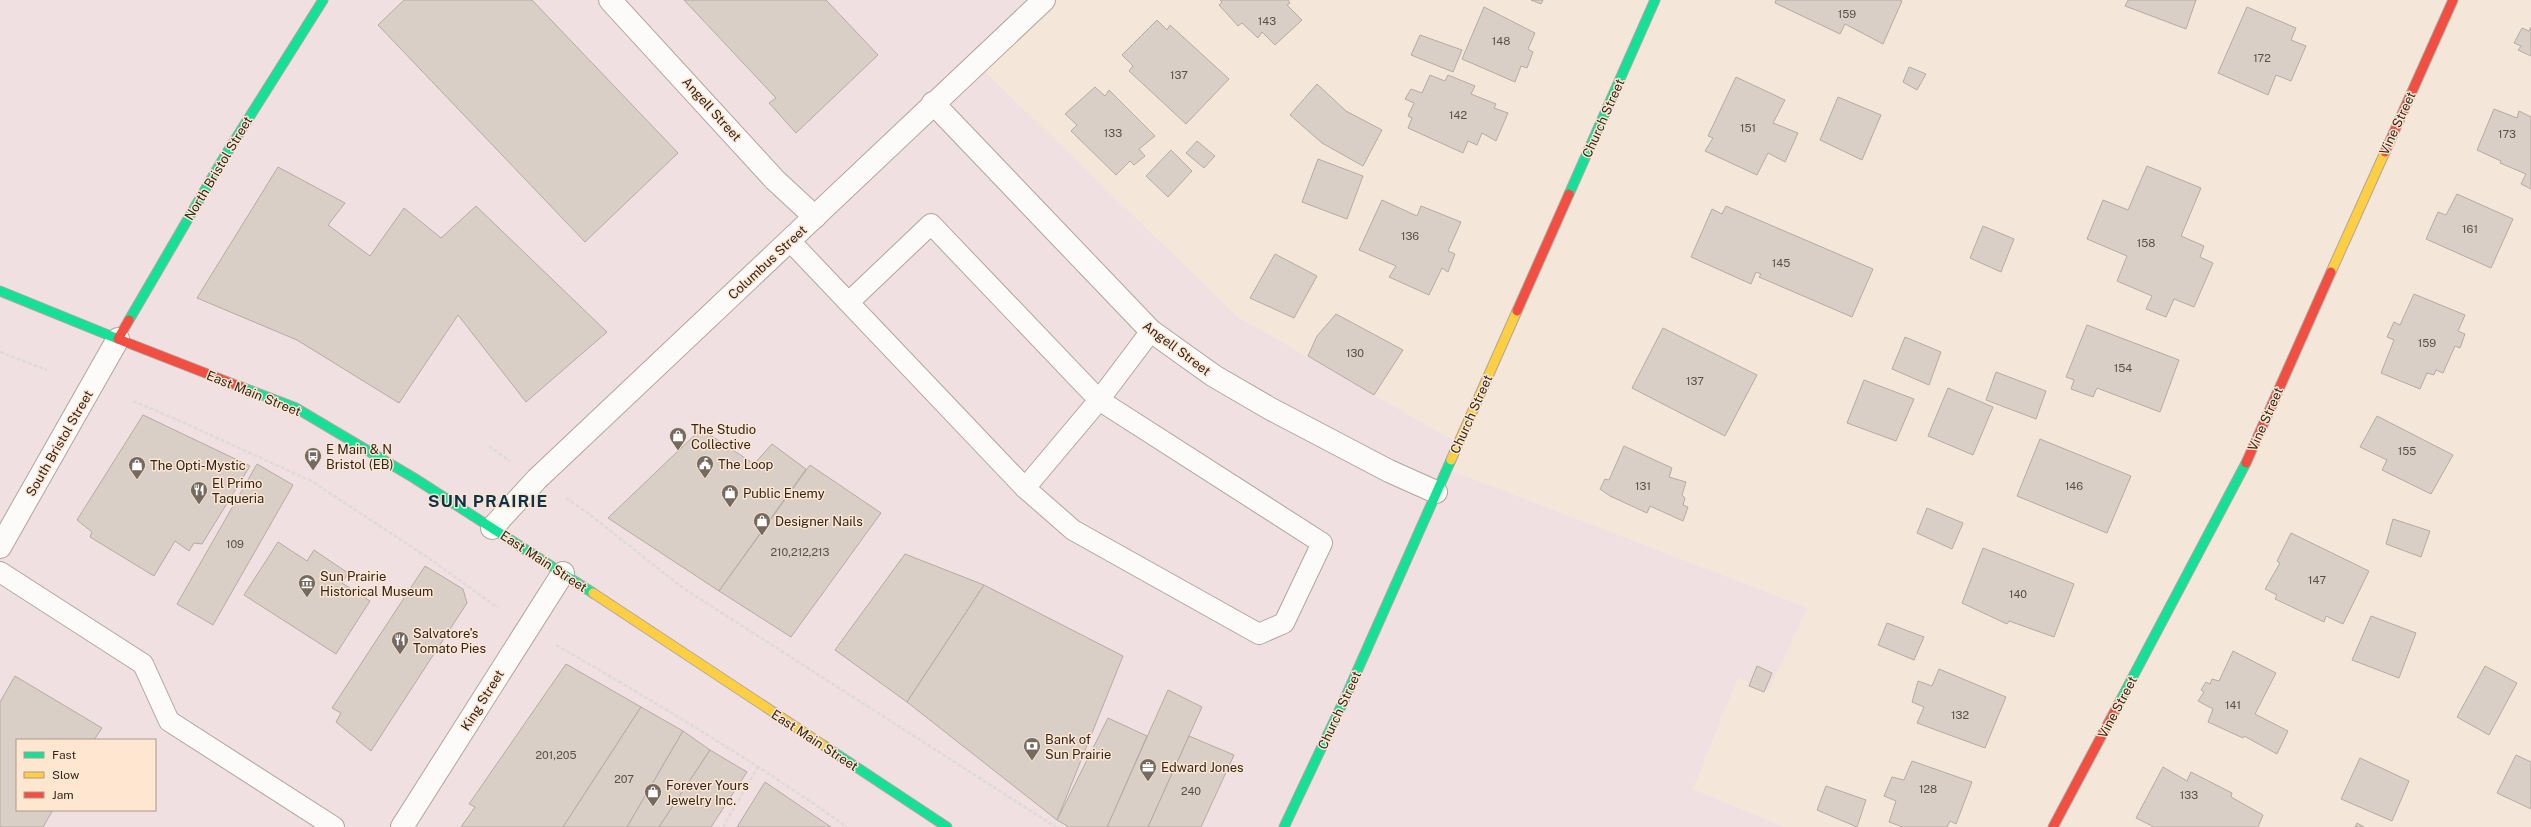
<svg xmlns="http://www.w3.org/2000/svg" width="2531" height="827" viewBox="0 0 2531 827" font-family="'Public Sans',sans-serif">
	<rect width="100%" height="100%" fill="#f4e7da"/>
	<path fill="#f1e0e2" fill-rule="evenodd" d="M0 0H1044L976 63 1238 317 1458 443 1447 469 1808 608 1768 691 1738 677 1693 789 1784 827H0ZM17 740H155V810H17Z"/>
	<g fill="#dacfc6" stroke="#b5aba2">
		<path d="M404 0H532L678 153 585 242 378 25Z"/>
		<path d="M684 0H826L878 55 796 133 769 103 776 98Z"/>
		<path d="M1220 0H1288L1290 3 1287 5 1302 20 1275 45 1262 32 1258 38 1242 23 1238 26 1219 5 1222 2Z"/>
		<path d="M1531 0H1543L1541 4Z"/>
		<path d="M1776 0H1899L1902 1 1883 44 1845 24 1840 34 1775 3Z"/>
		<path d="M2128 0H2196L2186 29 2125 6Z"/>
		<path d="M1484 7 1535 33 1528 49 1533 52 1527 68 1521 66 1515 82 1462 59Z"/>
		<path d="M2247 7 2296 28 2291 40 2306 46 2291 81 2276 75 2268 95 2218 73Z"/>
		<path d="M1157 20 1167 30 1170 25 1229 79 1186 124 1129 71 1133 66 1122 55Z"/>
		<path d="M2531 27V56L2518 50 2521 46 2514 43 2522 28 2529 31Z"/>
		<path d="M1420 35 1462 50 1453 72 1411 55Z"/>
		<path d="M1909 67 1926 74 1917 90 1903 82Z"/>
		<path d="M1430 75 1445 81 1448 75 1475 86 1471 94 1496 104 1494 108 1508 113 1496 141 1482 133 1477 145 1468 141 1463 153 1408 128 1412 118 1408 116 1414 103 1405 99 1411 89 1422 93Z"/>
		<path d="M1736 77 1785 100 1773 123 1798 133 1785 162 1768 153 1757 175 1705 151 1713 138 1708 136Z"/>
		<path d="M1317 84 1346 111 1382 130 1363 166 1322 143 1290 115Z"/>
		<path d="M1095 87 1105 96 1109 90 1155 136 1139 149 1145 156 1134 165 1130 161 1116 175 1071 131 1077 125 1065 114Z"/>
		<path d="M1838 97 1881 115 1862 160 1820 140Z"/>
		<path d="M2494 109 2517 118 2519 111 2531 117V189L2521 184 2526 174 2500 163 2501 161 2477 150Z"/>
		<path d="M1197 141 1215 156 1204 168 1186 153Z"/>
		<path d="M1171 150 1192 171 1168 197 1146 176Z"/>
		<path d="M1318 159 1363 176 1347 219 1302 202Z"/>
		<path d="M2147 166 2201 188 2181 236 2204 246 2200 257 2213 263 2194 307 2174 299 2166 317 2146 309 2152 296 2117 281 2127 256 2087 239 2103 200 2128 210Z"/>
		<path d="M278 167 345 203 328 225 370 256 404 208 441 238 476 206 607 332 526 402 458 315 399 403 297 340 197 298Z"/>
		<path d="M2457 194 2513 219 2491 268 2426 239 2438 212 2446 215Z"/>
		<path d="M1382 200 1417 216 1421 206 1461 222 1448 251 1455 254 1448 272 1442 268 1429 295 1389 277 1396 266 1359 250Z"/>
		<path d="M1726 206 1873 269 1852 317 1759 277 1761 274 1756 272 1751 284 1691 257 1712 209 1722 214Z"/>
		<path d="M1983 226 2014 239 2001 272 1970 258Z"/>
		<path d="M1275 254 1317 276 1294 318 1250 298Z"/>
		<path d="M2414 294 2465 315 2458 331 2465 334 2460 348 2455 346 2443 373 2436 370 2434 375 2427 373 2420 389 2381 373 2394 340 2387 337 2394 322 2400 325Z"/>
		<path d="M1336 314 1403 350 1374 395 1308 356 1317 336Z"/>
		<path d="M2087 325 2179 360 2160 412 2097 388 2093 397 2071 389 2074 380 2066 377Z"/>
		<path d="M1663 328 1757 375 1725 436 1632 388Z"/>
		<path d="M1905 337 1941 352 1929 385 1892 369Z"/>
		<path d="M1996 372 2046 391 2036 419 1986 400Z"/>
		<path d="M1864 380 1914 399 1896 441 1847 423Z"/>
		<path d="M1948 388 1993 407 1973 455 1928 436Z"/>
		<path d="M143 415 250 466 202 544 194 543 189 551 175 541 154 576 90 537 92 532 77 520Z"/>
		<path d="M2377 416 2453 455 2431 494 2382 470 2387 460 2360 447Z"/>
		<path d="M701 429 754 464 772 444 806 469 719 591 608 518Z"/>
		<path d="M2040 439 2131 476 2107 533 2017 496Z"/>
		<path d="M1624 446 1672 468 1669 477 1686 482 1682 495 1685 498 1683 505 1688 507 1683 521 1650 506 1647 513 1610 496 1600 489 1605 479 1609 480Z"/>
		<path d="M257 464 293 485 213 625 177 604Z"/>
		<path d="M810 465 881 513 791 637 719 591Z"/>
		<path d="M1927 508 1963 523 1952 549 1917 533Z"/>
		<path d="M2393 519 2430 531 2421 557 2386 544Z"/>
		<path d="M2291 533 2369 571 2343 624 2326 616 2324 622 2275 599 2277 595 2265 589 2280 563 2277 561Z"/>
		<path d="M278 542 307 561 314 550 348 573 342 583 370 601 336 654 244 595Z"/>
		<path d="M1983 548 2074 584 2054 637 2009 621 2007 624 1962 603Z"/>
		<path d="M905 554 984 585 907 702 835 650Z"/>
		<path d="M425 566 463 589 467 603 371 751 336 722 341 713 332 708Z"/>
		<path d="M984 585 1123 656 1057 820 907 702Z"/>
		<path d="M2371 616 2416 633 2399 678 2352 660Z"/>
		<path d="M1887 623 1924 637 1914 660 1878 645Z"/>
		<path d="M2233 651 2276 673 2255 714 2288 731 2277 754 2244 736 2243 738 2208 722 2213 709 2198 701 2204 692 2201 690 2206 682 2210 684 2212 679 2219 681Z"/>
		<path d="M566 664 641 707 563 827H461L475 807 469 804Z"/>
		<path d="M1757 666 1772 673 1764 692 1749 686Z"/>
		<path d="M2485 666 2517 683 2489 735 2457 717Z"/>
		<path d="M1939 669 2006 697 1985 748 1917 723 1924 707 1912 702 1918 681 1932 686Z"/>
		<path d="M15 676 102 728 94 740H17V810H53L43 827H0V702Z"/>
		<path d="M1168 690 1202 707 1148 827H1107Z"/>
		<path d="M641 707 683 731 627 827H563Z"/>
		<path d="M1108 718 1147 736 1107 827H1069L1057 820Z"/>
		<path d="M683 731 710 750 659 827H627Z"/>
		<path d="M1189 736 1234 755 1201 827H1148Z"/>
		<path d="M710 750 747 772 711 827H659Z"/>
		<path d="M2516 755 2531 762V809L2497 793Z"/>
		<path d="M2360 758 2409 781 2392 821 2341 799Z"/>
		<path d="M1912 761 1972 782 1956 824 1950 821 1947 827H1903L1889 822 1896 801 1884 796 1892 777 1904 780Z"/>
		<path d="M2163 767 2187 781 2191 772 2232 793 2231 797 2263 815 2258 827H2154L2136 818Z"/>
		<path d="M765 782 831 827H737Z"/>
		<path d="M1826 786 1866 800 1857 827 1817 810Z"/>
		<path d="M2357 823 2364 827H2355Z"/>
	</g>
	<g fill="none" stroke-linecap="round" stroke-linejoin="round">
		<defs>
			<g id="lane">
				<path d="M790 241 1025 488 1073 530 1259 634 1284 623 1322 543 1099 400 931 224 849 302"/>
				<path d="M1025 488 1099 400 1151 331"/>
				<path d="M0 572 143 664 169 721 334 827"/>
			</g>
			<g id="street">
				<path d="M610 0 775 180 815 217"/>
				<path d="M933 103 1151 331 1214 376 1269 408 1389 471 1436 492"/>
				<path d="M492 528 537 479 1044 0"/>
				<path d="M0 547 118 339"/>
				<path d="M402 827 563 573"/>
			</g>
			<g id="fast">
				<path d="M1569 194 1655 0"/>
				<path d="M0 291 118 339"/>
				<path d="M129 320 223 159 323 0"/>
				<path d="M241 387 296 408 414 478 593 593"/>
				<path d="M2119 703 2246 463"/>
				<path d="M823 745 947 827"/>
				<path d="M1284 827 1346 696 1451 460"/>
			</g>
			<g id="slow">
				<path d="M2331 272 2385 152"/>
				<path d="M1451 460 1517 311"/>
				<path d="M593 593 823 745"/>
			</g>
			<g id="jam">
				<path d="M2385 152 2453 0"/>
				<path d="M1517 311 1569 194"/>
				<path d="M129 320 118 339 241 387"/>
				<path d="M2246 463 2331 272"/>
				<path d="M2053 827 2119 703"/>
			</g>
		</defs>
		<use href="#lane" stroke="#afa69c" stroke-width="22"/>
		<use href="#street" stroke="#afa69c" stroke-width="24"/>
		<use href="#fast" stroke="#afa69c" stroke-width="11"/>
		<use href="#slow" stroke="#afa69c" stroke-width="11"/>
		<use href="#jam" stroke="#afa69c" stroke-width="11"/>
		<g stroke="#dfdad7" stroke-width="2.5" stroke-dasharray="4 2" stroke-linecap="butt">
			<path d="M0 352 47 370"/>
			<path d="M133 401 180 421 313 482 430 559 498 608"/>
			<path d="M489 446 510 461"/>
			<path d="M566 498 588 513 683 588 1056 827"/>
			<path d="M556 645C655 702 754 761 847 827"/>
			<path d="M723 827 758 767"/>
		</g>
		<use href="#lane" stroke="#fdfbf9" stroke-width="20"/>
		<use href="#street" stroke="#fdfbf9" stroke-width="22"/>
		<use href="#fast" stroke="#16e098" stroke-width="9"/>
		<use href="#slow" stroke="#ffcf43" stroke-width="9"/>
		<use href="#jam" stroke="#f24e42" stroke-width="9"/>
	</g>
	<defs>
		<symbol id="shop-pin" viewBox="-11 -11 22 30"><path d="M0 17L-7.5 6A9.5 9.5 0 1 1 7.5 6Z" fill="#746a60" stroke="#ffe6d0"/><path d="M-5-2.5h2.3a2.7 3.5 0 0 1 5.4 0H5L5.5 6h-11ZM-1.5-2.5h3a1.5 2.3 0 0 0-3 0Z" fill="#fff"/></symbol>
		<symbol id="bus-pin" viewBox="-11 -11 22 30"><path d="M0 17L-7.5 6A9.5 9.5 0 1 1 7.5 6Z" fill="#746a60" stroke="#ffe6d0"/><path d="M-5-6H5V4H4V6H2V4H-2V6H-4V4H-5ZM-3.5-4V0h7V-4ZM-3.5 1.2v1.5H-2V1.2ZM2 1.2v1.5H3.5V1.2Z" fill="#fff"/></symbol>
		<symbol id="civic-pin" viewBox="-11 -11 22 30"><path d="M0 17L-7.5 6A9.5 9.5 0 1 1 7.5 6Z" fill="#746a60" stroke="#ffe6d0"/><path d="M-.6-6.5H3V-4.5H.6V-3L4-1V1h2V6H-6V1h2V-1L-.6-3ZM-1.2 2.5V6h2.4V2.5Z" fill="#fff"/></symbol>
		<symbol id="restaurant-pin" viewBox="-11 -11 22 30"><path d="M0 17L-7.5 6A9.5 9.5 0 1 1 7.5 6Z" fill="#746a60" stroke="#ffe6d0"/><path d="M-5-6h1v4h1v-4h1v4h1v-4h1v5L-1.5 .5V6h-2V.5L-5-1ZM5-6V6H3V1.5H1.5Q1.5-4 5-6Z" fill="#fff"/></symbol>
		<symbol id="museum-pin" viewBox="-11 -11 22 30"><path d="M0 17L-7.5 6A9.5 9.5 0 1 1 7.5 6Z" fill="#746a60" stroke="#ffe6d0"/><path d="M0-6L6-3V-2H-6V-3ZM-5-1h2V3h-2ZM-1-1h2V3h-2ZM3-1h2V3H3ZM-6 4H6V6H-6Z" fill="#fff"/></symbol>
		<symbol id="bank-pin" viewBox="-11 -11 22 30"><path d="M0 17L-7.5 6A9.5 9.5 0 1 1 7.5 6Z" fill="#746a60" stroke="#ffe6d0"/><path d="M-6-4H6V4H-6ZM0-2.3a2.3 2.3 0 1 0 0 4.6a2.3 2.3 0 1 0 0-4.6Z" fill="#fff"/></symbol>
		<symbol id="office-pin" viewBox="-11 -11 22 30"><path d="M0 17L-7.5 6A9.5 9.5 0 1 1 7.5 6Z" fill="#746a60" stroke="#ffe6d0"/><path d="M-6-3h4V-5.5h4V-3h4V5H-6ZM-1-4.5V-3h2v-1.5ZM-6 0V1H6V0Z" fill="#fff"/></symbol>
	</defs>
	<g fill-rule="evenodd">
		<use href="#shop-pin" x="668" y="426" width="20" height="27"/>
		<use href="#bus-pin" x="303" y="446" width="20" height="27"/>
		<use href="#civic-pin" x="695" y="454" width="20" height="27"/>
		<use href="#shop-pin" x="127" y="455" width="20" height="27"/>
		<use href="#restaurant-pin" x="189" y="480" width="20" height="27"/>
		<use href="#shop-pin" x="720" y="483" width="20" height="27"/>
		<use href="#shop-pin" x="752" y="511" width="20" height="27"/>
		<use href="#museum-pin" x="297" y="573" width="20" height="27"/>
		<use href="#restaurant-pin" x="390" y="630" width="20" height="27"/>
		<use href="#bank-pin" x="1022" y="736" width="20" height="27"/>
		<use href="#office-pin" x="1138" y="757" width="20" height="27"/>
		<use href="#shop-pin" x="643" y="782" width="20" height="27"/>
	</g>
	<g text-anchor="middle" stroke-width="3" stroke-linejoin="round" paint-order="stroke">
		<g font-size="11" fill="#5a5048">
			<text x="1847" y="18">159</text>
			<text x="1267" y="25">143</text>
			<text x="1501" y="45">148</text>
			<text x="2262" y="62">172</text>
			<text x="1179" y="79">137</text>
			<text x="1458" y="119">142</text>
			<text x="1748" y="132">151</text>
			<text x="1113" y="137">133</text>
			<text x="2507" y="138">173</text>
			<text x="2470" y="233">161</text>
			<text x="1410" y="240">136</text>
			<text x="2146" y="247">158</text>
			<text x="1781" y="267">145</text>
			<text x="2427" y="347">159</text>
			<text x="1355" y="357">130</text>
			<text x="2123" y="372">154</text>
			<text x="1695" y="385">137</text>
			<text x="2407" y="455">155</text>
			<text x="1643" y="490">131</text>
			<text x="2074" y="490">146</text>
			<text x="235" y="548">109</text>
			<text x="800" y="556">210,212,213</text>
			<text x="2317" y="584">147</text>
			<text x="2018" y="598">140</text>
			<text x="2233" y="709">141</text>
			<text x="1960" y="719">132</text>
			<text x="556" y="759">201,205</text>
			<text x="624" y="783">207</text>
			<text x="1928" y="793">128</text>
			<text x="1191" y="795">240</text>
			<text x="2189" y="799">133</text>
		</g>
		<g font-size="13" fill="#2f261e" stroke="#ffe6d0">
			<text transform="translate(712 109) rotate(48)" y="5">Angell Street</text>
			<text transform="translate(1603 118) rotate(-66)" y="5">Church Street</text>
			<text transform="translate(2397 123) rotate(-65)" y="5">Vine Street</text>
			<text transform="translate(218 168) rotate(-59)" y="5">North Bristol Street</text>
			<text transform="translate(767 262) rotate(-43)" y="5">Columbus Street</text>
			<text transform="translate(1177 348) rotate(37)" y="5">Angell Street</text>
			<text transform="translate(254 393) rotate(22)" y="5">East Main Street</text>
			<text transform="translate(1471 414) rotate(-66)" y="5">Church Street</text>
			<text transform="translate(2265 419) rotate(-66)" y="5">Vine Street</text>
			<text transform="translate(59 443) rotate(-60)" y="5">South Bristol Street</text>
			<text transform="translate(544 561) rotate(33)" y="5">East Main Street</text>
			<text transform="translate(482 700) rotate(-58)" y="5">King Street</text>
			<text transform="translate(2117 707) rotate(-62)" y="5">Vine Street</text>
			<text transform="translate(1339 710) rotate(-65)" y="5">Church Street</text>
			<text transform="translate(815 740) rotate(33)" y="5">East Main Street</text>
		</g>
		<g font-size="13" fill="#2f261e" stroke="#ffe6d0" text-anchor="start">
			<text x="691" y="434">The Studio<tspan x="691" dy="15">Collective</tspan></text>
			<text x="326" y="454">E Main &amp; N<tspan x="326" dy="15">Bristol (EB)</tspan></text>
			<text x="718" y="469">The Loop</text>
			<text x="150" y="470">The Opti-Mystic</text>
			<text x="212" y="488">El Primo<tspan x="212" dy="15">Taqueria</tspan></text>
			<text x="743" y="498">Public Enemy</text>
			<text x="775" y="526">Designer Nails</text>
			<text x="320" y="581">Sun Prairie<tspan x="320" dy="15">Historical Museum</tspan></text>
			<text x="413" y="638">Salvatore's<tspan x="413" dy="15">Tomato Pies</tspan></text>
			<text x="1045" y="744">Bank of<tspan x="1045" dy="15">Sun Prairie</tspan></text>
			<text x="1161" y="772">Edward Jones</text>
			<text x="666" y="790">Forever Yours<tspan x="666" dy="15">Jewelry Inc.</tspan></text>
		</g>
		<g font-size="17" font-weight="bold" letter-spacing="1" fill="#0c334b" stroke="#ffe6d0">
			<text x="488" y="507">SUN PRAIRIE</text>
		</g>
	</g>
	<rect x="16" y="739" width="140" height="72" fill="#ffe6d0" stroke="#ac9989"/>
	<rect x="24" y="752" width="20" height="6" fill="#16e098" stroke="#ac9989"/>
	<text x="52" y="759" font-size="12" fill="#2f261e">Fast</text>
	<rect x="24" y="772" width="20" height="6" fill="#ffcf43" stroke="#ac9989"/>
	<text x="52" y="779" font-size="12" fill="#2f261e">Slow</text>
	<rect x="24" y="792" width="20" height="6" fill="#f24e42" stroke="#ac9989"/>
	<text x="52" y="799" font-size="12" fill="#2f261e">Jam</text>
</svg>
